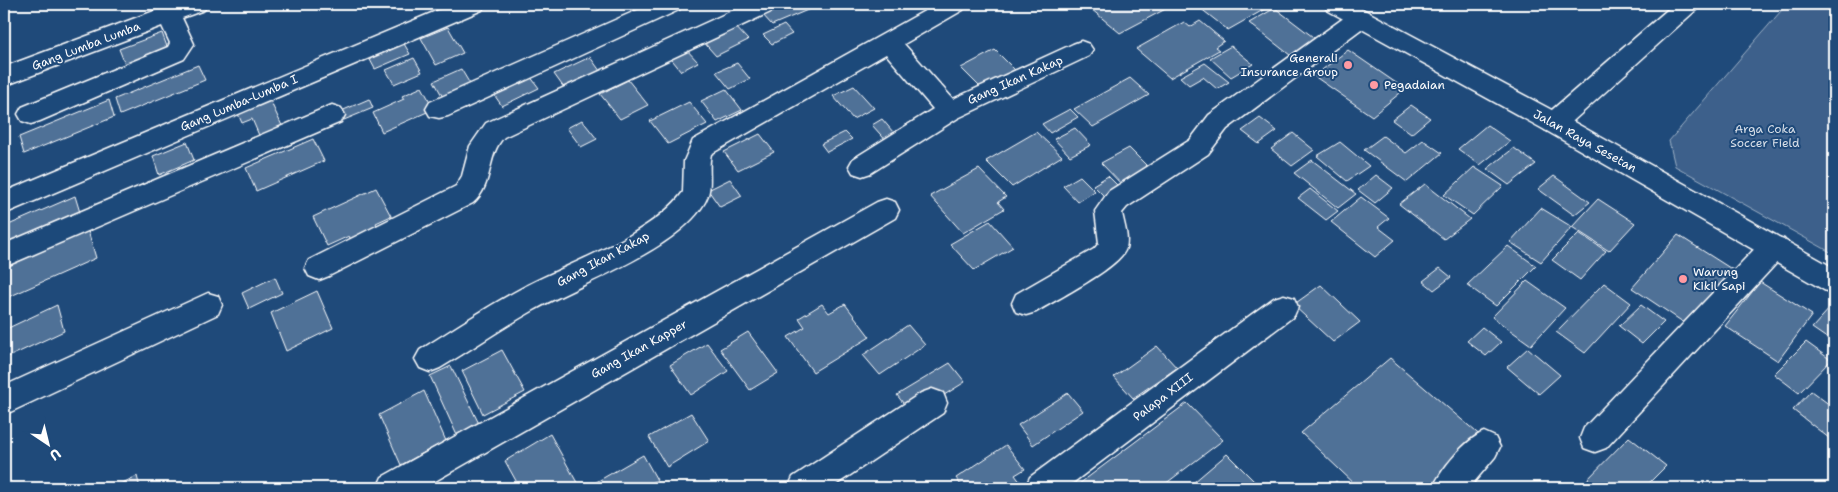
<svg xmlns="http://www.w3.org/2000/svg" width="1838" height="492" viewBox="0 0 1838 492" font-family="'Shantell Sans',sans-serif">
	<rect width="100%" height="100%" fill="#1f4a7a"/>
	<filter id="ink" filterUnits="userSpaceOnUse"><feTurbulence type="fractalNoise" baseFrequency=".02" numOctaves="2"/><feDisplacementMap in="SourceGraphic" scale="10" xChannelSelector="R" yChannelSelector="G"/><feConvolveMatrix kernelMatrix="1 2 1 2 8 2 1 2 1" color-interpolation-filters="sRGB"/></filter>
	<g filter="url(#ink)">
		<path fill="#3c618b" stroke="#9eb0c5" d="M1787 4H1834V254L1675 166 1669 141Z"/>
		<g fill="#507197" stroke="#fff">
			<path d="M786 4H805L810 9 772 25 762 14Z"/>
			<path d="M1085 4H1175L1120 33Z"/>
			<path d="M1195 4H1270L1272 5 1228 30Z"/>
			<path d="M1275 8 1321 43 1295 59 1249 23Z"/>
			<path d="M1200 21 1224 41 1215 47 1219 50 1170 78 1136 49 1184 22 1190 27Z"/>
			<path d="M733 24 748 40 716 56 701 39Z"/>
			<path d="M784 25 792 34 772 44 763 35Z"/>
			<path d="M448 27 463 53 436 65 421 38Z"/>
			<path d="M162 33 169 52 127 69 119 49Z"/>
			<path d="M403 42 410 54 375 69 368 56Z"/>
			<path d="M1231 46 1253 64 1231 77 1210 58Z"/>
			<path d="M685 48 698 62 681 71 669 56Z"/>
			<path d="M995 50 1015 70 981 88 961 68Z"/>
			<path d="M1348 50 1405 89 1372 116 1314 76Z"/>
			<path d="M590 57 603 75 567 92 554 74Z"/>
			<path d="M414 58 422 72 394 84 386 70Z"/>
			<path d="M737 63 750 79 730 89 716 72Z"/>
			<path d="M1205 63 1229 82 1217 89 1203 77 1189 85 1180 77Z"/>
			<path d="M198 65 205 80 120 115 115 99Z"/>
			<path d="M461 69 473 89 445 101 434 81Z"/>
			<path d="M527 72 539 88 502 106 490 89Z"/>
			<path d="M1130 78 1149 95 1093 127 1074 109Z"/>
			<path d="M628 80 648 105 620 119 600 94Z"/>
			<path d="M854 86 874 108 853 119 833 96Z"/>
			<path d="M422 87 434 109 382 132 373 113 404 99 402 96Z"/>
			<path d="M726 89 742 110 717 122 701 101Z"/>
			<path d="M267 94 284 130 261 140 252 119 242 123 235 107Z"/>
			<path d="M369 99 373 108 344 120 339 112Z"/>
			<path d="M109 100 114 117 24 154 19 137Z"/>
			<path d="M689 102 707 124 668 144 650 121Z"/>
			<path d="M1411 105 1430 118 1411 134 1392 120Z"/>
			<path d="M1070 109 1078 117 1050 133 1042 124Z"/>
			<path d="M1260 118 1277 131 1259 144 1242 131Z"/>
			<path d="M882 119 899 139 889 144 872 125Z"/>
			<path d="M582 120 597 139 581 147 567 128Z"/>
			<path d="M1487 125 1510 141 1480 165 1458 149Z"/>
			<path d="M1075 128 1091 145 1070 156 1054 139Z"/>
			<path d="M845 132 852 139 827 152 821 144Z"/>
			<path d="M1036 132 1062 156 1012 187 986 161Z"/>
			<path d="M1293 133 1314 150 1292 166 1271 149Z"/>
			<path d="M760 134 774 152 738 170 724 152Z"/>
			<path d="M1383 136 1406 153 1423 140 1442 153 1407 182 1364 150Z"/>
			<path d="M313 139 324 161 256 191 246 168Z"/>
			<path d="M187 142 194 160 159 175 153 156Z"/>
			<path d="M1340 142 1369 166 1347 181 1317 156Z"/>
			<path d="M1129 148 1153 172 1125 188 1101 163Z"/>
			<path d="M1514 148 1536 164 1509 185 1487 169Z"/>
			<path d="M1312 160 1356 194 1338 208 1294 173Z"/>
			<path d="M1474 167 1503 186 1473 215 1444 195Z"/>
			<path d="M979 169 1006 197 998 202 1004 209 963 233 930 196Z"/>
			<path d="M1376 175 1393 188 1375 203 1358 190Z"/>
			<path d="M1080 176 1095 191 1078 202 1063 186Z"/>
			<path d="M1108 176 1119 187 1104 196 1093 185Z"/>
			<path d="M1554 176 1590 202 1574 215 1538 189Z"/>
			<path d="M730 179 742 196 720 207 708 190Z"/>
			<path d="M1425 184 1470 219 1444 239 1399 204Z"/>
			<path d="M376 188 391 216 376 223 381 234 354 247 349 236 327 246 313 217Z"/>
			<path d="M1310 189 1338 211 1326 220 1298 198Z"/>
			<path d="M75 196 82 219 4 253V227Z"/>
			<path d="M1361 197 1389 218 1378 227 1395 240 1375 257 1331 222Z"/>
			<path d="M1598 199 1635 223 1609 251 1572 227Z"/>
			<path d="M1541 208 1572 227 1541 262 1510 242Z"/>
			<path d="M990 221 1013 247 974 270 950 244Z"/>
			<path d="M86 224 96 258 4 299V260Z"/>
			<path d="M1579 233 1606 251 1580 280 1552 260Z"/>
			<path d="M1678 235 1733 270 1689 326 1632 288Z"/>
			<path d="M1508 246 1536 266 1496 306 1467 285Z"/>
			<path d="M1440 268 1451 277 1434 290 1423 281Z"/>
			<path d="M275 277 282 293 249 309 242 293Z"/>
			<path d="M1527 281 1565 308 1531 345 1492 317Z"/>
			<path d="M1760 282 1812 315 1778 361 1725 326Z"/>
			<path d="M1604 283 1631 303 1585 353 1556 332Z"/>
			<path d="M1321 285 1360 322 1333 342 1293 305Z"/>
			<path d="M317 291 333 328 286 351 271 313Z"/>
			<path d="M822 304 829 313 845 304 870 337 813 372 788 337 805 327 799 318Z"/>
			<path d="M57 305 64 331 4 359V330Z"/>
			<path d="M1641 305 1664 322 1642 344 1619 326Z"/>
			<path d="M1831 307 1834 309V343L1812 328Z"/>
			<path d="M908 325 925 345 880 375 863 355Z"/>
			<path d="M1482 327 1501 342 1486 356 1467 341Z"/>
			<path d="M748 332 778 373 750 390 720 349Z"/>
			<path d="M1806 342 1831 360 1799 393 1774 374Z"/>
			<path d="M707 343 728 371 691 395 670 365Z"/>
			<path d="M1157 346 1177 368 1133 398 1114 377Z"/>
			<path d="M1528 348 1560 375 1539 394 1507 367Z"/>
			<path d="M502 350 525 392 483 414 462 371Z"/>
			<path d="M1390 358 1483 438 1429 488H1359L1301 433Z"/>
			<path d="M950 363 965 382 912 415 897 395Z"/>
			<path d="M451 366 482 430 460 442 430 376Z"/>
			<path d="M424 391 446 441 401 465 379 415Z"/>
			<path d="M1811 391 1834 408V442L1793 410Z"/>
			<path d="M1068 393 1083 411 1033 445 1018 425Z"/>
			<path d="M1187 403 1223 440 1160 488 1075 487Z"/>
			<path d="M691 413 709 441 667 467 649 437Z"/>
			<path d="M550 434 580 488H520L505 461Z"/>
			<path d="M1629 437 1666 466 1644 488H1579Z"/>
			<path d="M1006 445 1025 469 1015 475 1024 487 963 488 956 478Z"/>
			<path d="M1227 454 1259 486 1256 488H1187Z"/>
			<path d="M643 455 657 480 643 488H586Z"/>
			<path d="M137 476 140 488H112Z"/>
			<path d="M1336 481 1344 488H1328Z"/>
		</g>
		<g fill="none" stroke-linecap="round" stroke-linejoin="round">
			<defs>
				<g id="minor">
					<path d="M173 4H208L204 10 182 18 194 44 184 59 40 121 31 124 22 121 18 114 22 107 168 47 170 43 162 26 4 86V67Z"/>
					<path d="M453 4H486L482 10 4 214V192Z"/>
					<path d="M651 4H683L679 10 448 116 439 118 430 116 426 109 430 102Z"/>
					<path d="M747 4H779L775 10 504 137C486 156 494 185 473 203L329 276 319 280 309 276 305 268 309 260 456 186 462 176 470 146 486 123Z"/>
					<path d="M937 4H967L963 10 904 44 953 99 1073 44 1081 41 1089 44 1093 50 1089 56 958 118 871 173 862 176 853 173 849 166 853 159 933 109 886 54 711 154C707 171 714 186 705 202 678 250 581 283 534 310 502 328 472 349 440 368L430 372 420 368 415 359 420 350C454 329 488 306 524 287 571 262 652 235 683 192L684 161 693 140Z"/>
					<path d="M1674 4H1700L1696 10 1563 130 1554 133 1545 130 1541 123 1545 116Z"/>
					<path d="M1360 10 1368 12 1372 18 1368 24 1227 129 1208 154 1127 207 1122 213C1124 224 1129 237 1126 248 1121 267 1055 300 1036 312L1026 315 1016 312 1012 303 1016 294 1094 249 1099 243 1095 211 1109 191 1190 140 1209 115 1352 12Z"/>
					<path d="M332 105 341 108 345 115 341 122 4 267V244Z"/>
					<path d="M886 199 895 202 899 210 895 218 423 488H377L382 477 877 202Z"/>
					<path d="M1774 236 1784 239 1788 247 1784 255 1606 448 1595 452 1584 448 1580 438 1584 428 1764 239Z"/>
					<path d="M208 293 218 296 222 305 218 314 4 415V386Z"/>
					<path d="M1284 295 1294 298 1298 307 1294 316 1066 488H1025L1030 477 1274 298Z"/>
					<path d="M932 389 943 393 947 403 943 413 831 488H788L793 477 921 393Z"/>
					<path d="M1484 432 1495 437 1500 447 1495 457 1469 488H1433C1440 470 1466 439 1484 432Z"/>
				</g>
				<path id="major" d="M1323 4H1353L1563 116 1834 268V294L1824 290 1545 130 1327 10Z"/>
			</defs>
			<use href="#minor" stroke="#fff" stroke-width="3"/>
			<use href="#major" stroke="#fff" stroke-width="3"/>
			<use href="#minor" fill="#1f4a7a" fill-rule="evenodd"/>
			<use href="#major" fill="#1f4a7a" fill-rule="evenodd"/>
		</g>
	</g>
	<g fill="#ff9aa2" stroke="#1f4a7a" stroke-width="2">
		<circle cx="1348" cy="65" r="5"/>
		<circle cx="1374" cy="85" r="5"/>
		<circle cx="1683" cy="279" r="5"/>
	</g>
	<g text-anchor="middle" stroke-width="4" stroke-linejoin="round" paint-order="stroke">
		<g font-size="12" fill="#fff" stroke="#1f4a7a">
			<text transform="translate(86 46) rotate(-21)" y="4">Gang Lumba Lumba</text>
			<text transform="translate(1015 80) rotate(-24)" y="4">Gang Ikan Kakap</text>
			<text transform="translate(239 103) rotate(-23)" y="4">Gang Lumba-Lumba I</text>
			<text transform="translate(1585 141) rotate(29)" y="4">Jalan Raya Sesetan</text>
			<text transform="translate(603 259) rotate(-28)" y="4">Gang Ikan Kakap</text>
			<text transform="translate(639 349) rotate(-29)" y="4">Gang Ikan Kapper</text>
			<text transform="translate(1163 397) rotate(-37)" y="4">Palapa XIII</text>
		</g>
		<g font-size="12" fill="#fff" stroke="#1f4a7a" text-anchor="start">
			<text x="1338" y="62" text-anchor="end">Generali<tspan x="1338" dy="14">Insurance Group</tspan></text>
			<text x="1384" y="89">Pegadaian</text>
			<text x="1693" y="276">Warung<tspan x="1693" dy="14">Kikil Sapi</tspan></text>
		</g>
		<g font-size="12" fill="#d8dfe8" stroke="#1f4a7a">
			<text x="1765" y="133">Arga Coka<tspan x="1765" dy="14">Soccer Field</tspan></text>
		</g>
	</g>
	<rect width="1838" height="492" fill="none" stroke="#1f4a7a" stroke-width="20"/>
	<rect x="10" y="10" width="1818" height="472" fill="none" stroke="#fff" stroke-width="2" filter="url(#ink)"/>
	<g transform="translate(48 444) rotate(145)" stroke="#1f4a7a" stroke-width="4" paint-order="stroke">
	<path d="M0-4L9 19L0 12L-9 19Z" fill="#ffffff"/>
	<text y="-8" font-size="14" font-weight="bold" text-anchor="middle" fill="#ffffff">U</text>
	</g>
</svg>
